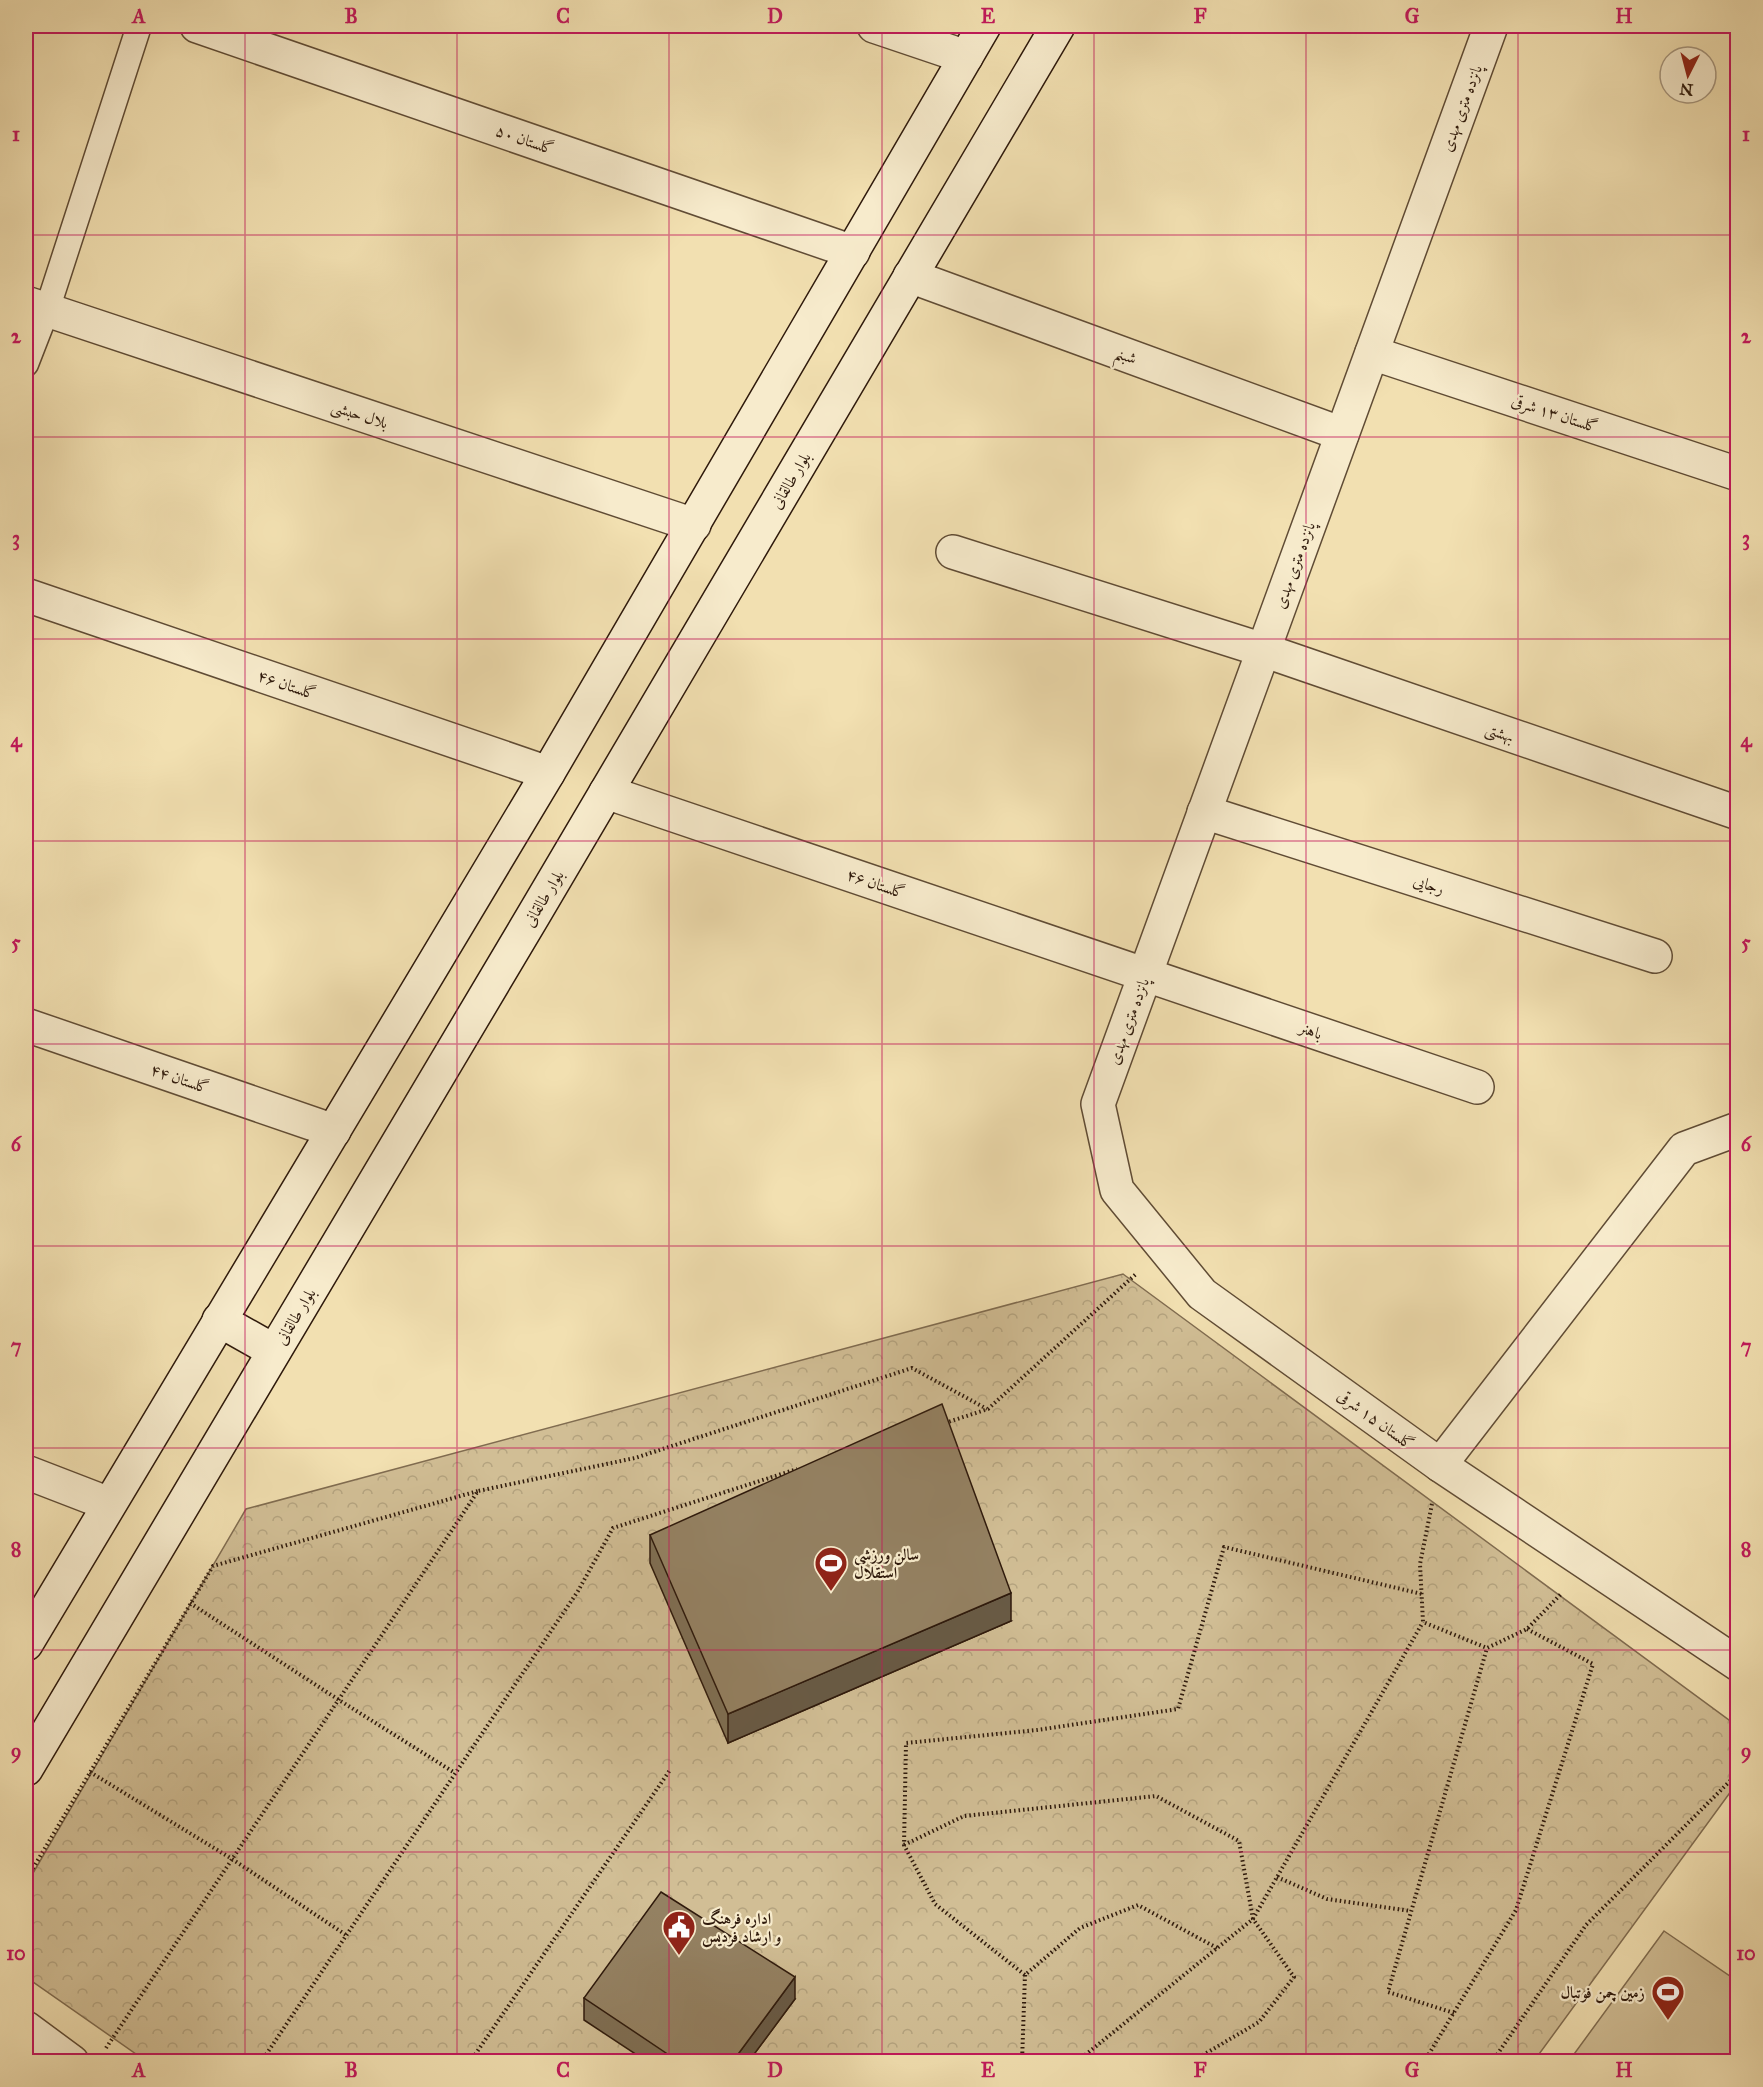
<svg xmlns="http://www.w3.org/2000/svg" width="1763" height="2087" viewBox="0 0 1763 2087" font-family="'IM FELL Great Primer',Amiri,serif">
	<defs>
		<pattern id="forest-crowns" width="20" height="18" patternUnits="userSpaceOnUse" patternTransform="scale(1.5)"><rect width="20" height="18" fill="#d1be95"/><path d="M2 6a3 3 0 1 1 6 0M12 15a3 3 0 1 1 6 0" fill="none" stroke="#b4a37f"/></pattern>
	</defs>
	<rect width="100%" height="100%" fill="#f2e0b1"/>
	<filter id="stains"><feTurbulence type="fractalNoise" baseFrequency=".00333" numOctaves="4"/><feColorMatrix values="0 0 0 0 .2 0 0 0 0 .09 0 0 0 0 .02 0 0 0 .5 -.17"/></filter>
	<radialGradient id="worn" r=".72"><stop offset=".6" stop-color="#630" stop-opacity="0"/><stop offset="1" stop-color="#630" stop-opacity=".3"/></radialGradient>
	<path fill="url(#forest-crowns)" stroke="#806c50" stroke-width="1.5" d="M1123 1274 1737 1726V1783L1534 2061H146L26 1977V1885L246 1509Z"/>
	<path fill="#d1be95" stroke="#806c50" stroke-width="1.5" d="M1664 1931 1737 1981V2061H1569Z"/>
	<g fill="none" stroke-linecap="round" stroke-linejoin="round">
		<defs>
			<path id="service" d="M26 364 47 310 139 26"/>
			<g id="minor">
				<path d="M197 26 853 252"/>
				<path d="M874 26 966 57"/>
				<path d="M910 276 1342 434"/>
				<path d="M26 303 694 525"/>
				<path d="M953 552 1263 650 1738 813"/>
				<path d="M26 595 548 773"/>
				<path d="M606 792 1477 1087"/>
				<path d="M1204 812 1655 956"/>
				<path d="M26 1025 334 1131"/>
				<path d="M1440 1465 1684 1149 1738 1129"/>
				<path d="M26 1472 109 1504"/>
			</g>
			<g id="tertiary">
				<path d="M1491 26 1098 1104 1117 1190 1202 1294 1440 1465 1738 1664"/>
				<path d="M1372 353 1738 474"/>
				<path d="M26 2028 72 2062"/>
			</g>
			<g id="secondary">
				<path d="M219 1320 274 1351"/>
				<path d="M26 1644 548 773 984 26"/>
				<path d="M26 1769 533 916 1058 26"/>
			</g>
		</defs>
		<use href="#service" stroke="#604c35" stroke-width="27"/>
		<use href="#minor" stroke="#604c35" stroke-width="36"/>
		<use href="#tertiary" stroke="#604c35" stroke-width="36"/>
		<use href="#secondary" stroke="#2f1a0c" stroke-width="36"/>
		<g stroke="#2f1a0c" stroke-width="4" stroke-dasharray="1.5 3" stroke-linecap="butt">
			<path d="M945 1423 988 1409 1137 1273"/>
			<path d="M1432 1504 1420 1564 1423 1622 1487 1648 1527 1629 1562 1593"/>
			<path d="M190 1603 339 1700 455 1773"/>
			<path d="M90 1772 232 1859 346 1935"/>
			<path d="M904 1845 964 1816 1156 1796 1239 1841 1253 1919 1294 1977 1259 2022 1191 2062"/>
			<path d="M1277 1877 1327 1899 1411 1911"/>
			<path d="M26 1880 213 1566 478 1491"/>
			<path d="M1217 1948 1138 1905 1080 1928 1025 1975 935 1904 904 1845 906 1743 1037 1730 1178 1709 1224 1547 1422 1594"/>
			<path d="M1454 2013 1388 1992 1487 1648"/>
			<path d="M106 2048 478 1491 635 1458 912 1368 987 1409"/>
			<path d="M1080 2060 1121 2062"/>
			<path d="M261 2062 578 1591 613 1528 797 1469"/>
			<path d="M470 2062 670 1770"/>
			<path d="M1022 2062 1025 1975"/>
			<path d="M1069 2062 1079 2060 1253 1919 1423 1622"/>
			<path d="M1424 2062 1516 1910 1593 1664 1527 1629"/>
			<path d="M1492 2062 1586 1925 1738 1773"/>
		</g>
		<use href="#service" stroke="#f7ebcc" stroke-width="24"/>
		<use href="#minor" stroke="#f7ebcc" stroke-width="33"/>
		<use href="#tertiary" stroke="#f7ebcc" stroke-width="33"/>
		<use href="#secondary" stroke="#f7ebcc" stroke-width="33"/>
	</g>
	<g fill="#7f6f54" stroke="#2f1a0c" stroke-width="1.5">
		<path d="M650 1535 1011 1621 728 1743 650 1563Z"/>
		<path d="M584 1998 795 1999 749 2061H646L584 2020Z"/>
	</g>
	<g fill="#685a45" stroke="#2f1a0c" stroke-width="1.5">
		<path d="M1011 1593V1621L728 1743V1714Z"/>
		<path d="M795 1977V1999L749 2061H733Z"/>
	</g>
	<g fill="#948162" stroke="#2f1a0c" stroke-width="1.5">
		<path d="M942 1404 1011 1593 728 1714 650 1535Z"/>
		<path d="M661 1892 795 1977 733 2061H678L584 1998Z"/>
	</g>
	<path fill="none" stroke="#c2185b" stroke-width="1.5" stroke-opacity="0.55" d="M245 26V2062M457 26V2062M669 26V2062M882 26V2062M1094 26V2062M1306 26V2062M1518 26V2062M26 235H1738M26 437H1738M26 639H1738M26 841H1738M26 1044H1738M26 1246H1738M26 1448H1738M26 1650H1738M26 1852H1738"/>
	<defs>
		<symbol id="stadium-pin" viewBox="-11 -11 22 30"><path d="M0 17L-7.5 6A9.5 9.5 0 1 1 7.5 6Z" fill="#8f2418" stroke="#f7ebcc"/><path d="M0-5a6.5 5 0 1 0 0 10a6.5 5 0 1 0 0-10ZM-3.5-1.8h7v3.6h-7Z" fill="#fff"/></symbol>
		<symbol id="civic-pin" viewBox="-11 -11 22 30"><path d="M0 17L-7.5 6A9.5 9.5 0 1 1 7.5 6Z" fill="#8f2418" stroke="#f7ebcc"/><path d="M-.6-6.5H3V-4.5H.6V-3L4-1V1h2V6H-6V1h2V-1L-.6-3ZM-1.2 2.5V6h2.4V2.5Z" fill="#fff"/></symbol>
	</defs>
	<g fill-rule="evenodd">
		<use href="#stadium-pin" x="812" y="1544" width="38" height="52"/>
		<use href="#civic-pin" x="660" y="1908" width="38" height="52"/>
		<use href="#stadium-pin" x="1649" y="1973" width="38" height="52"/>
	</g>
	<g text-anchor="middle" stroke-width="4.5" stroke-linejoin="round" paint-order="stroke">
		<g font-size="16" fill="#2f1a0c" stroke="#f7ebcc">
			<text transform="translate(1461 108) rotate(-70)" y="6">پانزده متری مهدی</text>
			<text transform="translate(525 139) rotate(19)" y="6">گلستان ۵۰</text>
			<text transform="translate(1126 355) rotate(20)" y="6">شبنم</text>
			<text transform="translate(1555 413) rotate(18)" y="6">گلستان ۱۳ شرقی</text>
			<text transform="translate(360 414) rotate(18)" y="6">بلال حبشی</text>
			<text transform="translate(790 480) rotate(-59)" y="6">بلوار طالقانی</text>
			<text transform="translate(1294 565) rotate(-70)" y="6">پانزده متری مهدی</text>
			<text transform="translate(287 684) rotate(19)" y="6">گلستان ۴۶</text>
			<text transform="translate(1500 732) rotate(19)" y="6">بهشتی</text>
			<text transform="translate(876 883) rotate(19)" y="6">گلستان ۴۶</text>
			<text transform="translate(1429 884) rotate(18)" y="6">رجایی</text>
			<text transform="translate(543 898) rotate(-59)" y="6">بلوار طالقانی</text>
			<text transform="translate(1128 1021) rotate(-70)" y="6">پانزده متری مهدی</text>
			<text transform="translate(1311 1030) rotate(19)" y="6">باهنر</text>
			<text transform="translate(180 1078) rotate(19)" y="6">گلستان ۴۴</text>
			<text transform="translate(295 1316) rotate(-59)" y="6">بلوار طالقانی</text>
			<text transform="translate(1376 1419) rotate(36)" y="6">گلستان ۱۵ شرقی</text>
		</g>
		<g font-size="16" font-weight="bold" fill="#2f1a0c" stroke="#f7ebcc" text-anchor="start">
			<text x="854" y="1560">سالن ورزشی<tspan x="854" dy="18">استقلال</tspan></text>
			<text x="702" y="1924">اداره فرهنگ<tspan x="702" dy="18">و ارشاد فردیس</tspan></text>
			<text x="1645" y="1998" text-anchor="end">زمین چمن فوتبال</text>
		</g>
	</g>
	<rect width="1763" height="2087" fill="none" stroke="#f2e0b1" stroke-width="66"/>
	<g transform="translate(1688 75) rotate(186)"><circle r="28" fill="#f7ebcc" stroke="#a7977f" stroke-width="1.5"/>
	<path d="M0-4.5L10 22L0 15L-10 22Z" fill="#8f2418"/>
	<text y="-9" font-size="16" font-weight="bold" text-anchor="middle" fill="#2f1a0c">N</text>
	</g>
	<rect x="33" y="33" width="1697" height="2021" fill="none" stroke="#c2185b" stroke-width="2"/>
	<g font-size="20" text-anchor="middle" font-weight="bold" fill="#c2185b">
		<text x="139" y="23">A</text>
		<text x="351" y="23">B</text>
		<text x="563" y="23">C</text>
		<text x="775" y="23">D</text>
		<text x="988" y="23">E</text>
		<text x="1200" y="23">F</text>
		<text x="1412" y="23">G</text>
		<text x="1624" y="23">H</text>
		<text x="16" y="141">1</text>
		<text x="1746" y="141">1</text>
		<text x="16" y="343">2</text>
		<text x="1746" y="343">2</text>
		<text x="16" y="545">3</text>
		<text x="1746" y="545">3</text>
		<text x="16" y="747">4</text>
		<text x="1746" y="747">4</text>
		<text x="16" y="949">5</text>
		<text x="1746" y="949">5</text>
		<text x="16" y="1151">6</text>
		<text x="1746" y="1151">6</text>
		<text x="16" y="1353">7</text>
		<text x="1746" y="1353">7</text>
		<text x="16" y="1556">8</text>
		<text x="1746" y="1556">8</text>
		<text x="16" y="1758">9</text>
		<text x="1746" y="1758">9</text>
		<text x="16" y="1960">10</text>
		<text x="1746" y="1960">10</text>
		<text x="139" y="2077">A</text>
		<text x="351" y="2077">B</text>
		<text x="563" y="2077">C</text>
		<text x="775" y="2077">D</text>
		<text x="988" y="2077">E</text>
		<text x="1200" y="2077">F</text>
		<text x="1412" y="2077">G</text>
		<text x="1624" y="2077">H</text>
	</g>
	<rect width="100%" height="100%" filter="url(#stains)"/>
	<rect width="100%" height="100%" fill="url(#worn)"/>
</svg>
